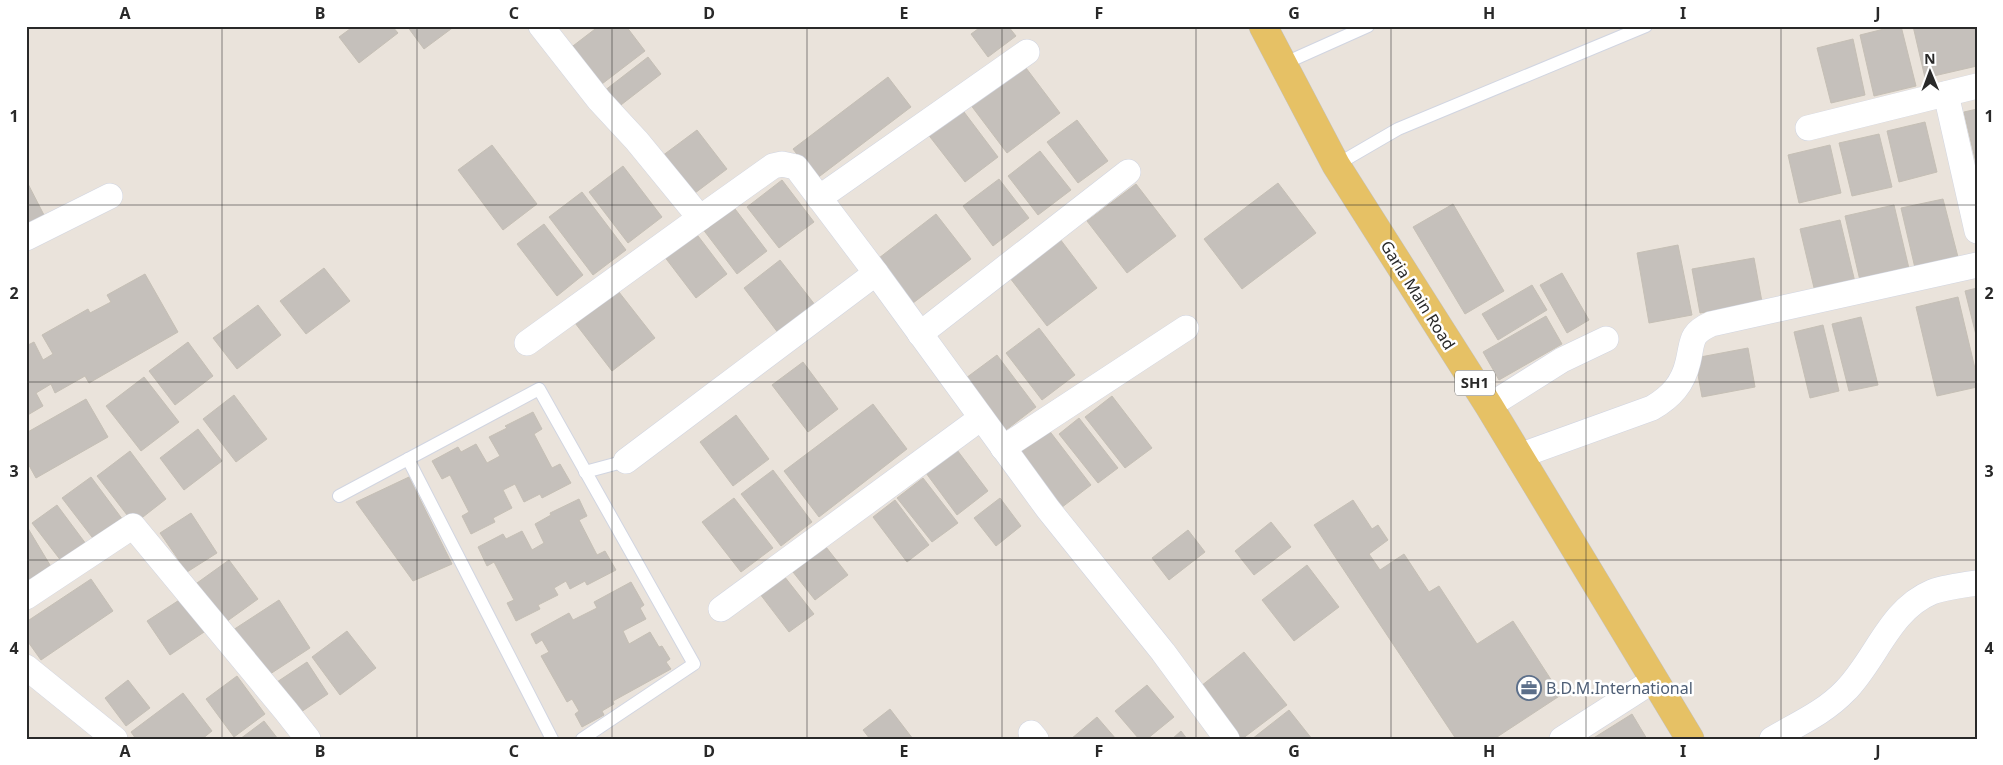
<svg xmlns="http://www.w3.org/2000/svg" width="2003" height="765" viewBox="0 0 2003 765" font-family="'Noto Sans',sans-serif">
	<rect width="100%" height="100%" fill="#eae3db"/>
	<g fill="#c5c0bb" stroke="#c5bfb5">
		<path d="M354 26H392L398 33 359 63 339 37Z"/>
		<path d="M407 26H455L424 49Z"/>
		<path d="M599 26H626L645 51 598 87 569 49Z"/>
		<path d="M982 26H1008L1016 36 988 57 971 34Z"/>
		<path d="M1896 26H1901L1916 86 1874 96 1860 35Z"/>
		<path d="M1913 26H1977V66L1925 78Z"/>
		<path d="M1853 39 1865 95 1831 103 1817 48Z"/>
		<path d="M648 57 661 74 617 108 604 91Z"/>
		<path d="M1023 64 1060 113 1007 153 970 104Z"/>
		<path d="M888 77 911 107 816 179 793 149Z"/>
		<path d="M961 108 998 157 965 182 927 133Z"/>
		<path d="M1977 109V163H1976L1964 112Z"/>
		<path d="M1077 120 1108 161 1078 183 1047 142Z"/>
		<path d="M1925 122 1937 172 1899 182 1887 131Z"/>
		<path d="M697 130 727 169 687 199 658 159Z"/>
		<path d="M1879 134 1892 187 1852 196 1839 143Z"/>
		<path d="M492 145 537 204 503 230 458 170Z"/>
		<path d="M1830 145 1841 193 1799 203 1788 155Z"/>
		<path d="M1040 151 1071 190 1038 215 1008 176Z"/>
		<path d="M623 166 662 217 628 243 589 192Z"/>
		<path d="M999 179 1029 218 993 246 963 206Z"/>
		<path d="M26 180 44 215 26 224Z"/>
		<path d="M782 180 814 222 779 248 747 207Z"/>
		<path d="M1278 183 1316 233 1242 289 1204 239Z"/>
		<path d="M1136 184 1176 236 1127 273 1087 221Z"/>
		<path d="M582 192 626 250 593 275 549 217Z"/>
		<path d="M1943 199 1958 257 1915 268 1901 208Z"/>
		<path d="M729 201 767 251 737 274 699 224Z"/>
		<path d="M1453 204 1504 291 1465 314 1413 227Z"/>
		<path d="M1894 205 1911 277 1862 289 1845 216Z"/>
		<path d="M936 214 971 259 913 303 879 258Z"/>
		<path d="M1840 220 1855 282 1815 292 1800 229Z"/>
		<path d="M544 224 583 275 557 296 517 244Z"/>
		<path d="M695 232 727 274 696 298 664 256Z"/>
		<path d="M1060 239 1097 288 1047 326 1010 278Z"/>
		<path d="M1678 245 1692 315 1649 323 1637 253Z"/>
		<path d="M1754 258 1762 302 1700 313 1692 269Z"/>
		<path d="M780 260 819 310 782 338 744 288Z"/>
		<path d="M324 268 350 301 306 334 280 301Z"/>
		<path d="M1562 273 1589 320 1567 333 1540 285Z"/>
		<path d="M145 274 178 332 89 383 85 376 55 393 51 384 36 393 43 406 26 416V346L34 342 43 360 53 354 42 335 88 309 90 313 111 302 107 295Z"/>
		<path d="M1532 285 1547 310 1498 340 1482 314Z"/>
		<path d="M615 287 655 338 612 371 572 319Z"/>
		<path d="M1977 288V339L1965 291Z"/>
		<path d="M1958 297 1977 377V387L1937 396 1916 307Z"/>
		<path d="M258 305 281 335 237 369 213 338Z"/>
		<path d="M1546 316 1562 344 1499 380 1483 352Z"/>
		<path d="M1861 317 1878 385 1849 391 1832 324Z"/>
		<path d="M1823 325 1839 391 1810 398 1794 332Z"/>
		<path d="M1039 328 1075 375 1042 400 1006 353Z"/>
		<path d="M188 342 213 376 175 405 149 371Z"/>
		<path d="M1748 348 1755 387 1702 397 1695 358Z"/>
		<path d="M997 355 1036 407 1006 430 966 378Z"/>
		<path d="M803 362 838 409 808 432 772 385Z"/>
		<path d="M144 377 179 422 141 451 106 406Z"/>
		<path d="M234 395 267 439 236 462 203 419Z"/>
		<path d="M1112 396 1152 448 1125 468 1085 417Z"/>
		<path d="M86 399 108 437 36 478 26 460V433Z"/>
		<path d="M873 404 907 449 819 517 784 471Z"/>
		<path d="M533 412 542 429 534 434 552 468 560 464 571 483 542 498 540 494 524 502 515 484 503 490 512 508 493 518 495 522 471 534 462 516 469 512 450 475 442 479 432 461 458 447 461 452 476 444 487 463 500 456 489 437 507 428 505 426Z"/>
		<path d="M736 415 769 459 733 486 700 442Z"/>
		<path d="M1079 418 1118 468 1098 483 1059 434Z"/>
		<path d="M198 429 222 461 184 490 160 458Z"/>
		<path d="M1048 429 1091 485 1057 511 1014 455Z"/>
		<path d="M957 450 988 491 957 515 926 473Z"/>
		<path d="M130 451 166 499 134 524 97 476Z"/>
		<path d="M773 470 812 522 781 546 741 494Z"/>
		<path d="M91 477 123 520 95 541 62 498Z"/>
		<path d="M409 477 452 564 413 581 356 502Z"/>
		<path d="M923 478 958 523 932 542 897 498Z"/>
		<path d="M734 498 773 548 741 572 702 522Z"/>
		<path d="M1000 498 1021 526 996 546 974 518Z"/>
		<path d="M579 499 587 516 579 520 597 555 605 551 616 570 587 585 585 581 570 589 566 581 554 588 558 595 538 605 540 609 516 621 507 603 514 600 494 562 487 566 478 547 503 534 506 539 522 531 532 550 544 543 535 524 551 515 550 513Z"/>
		<path d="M895 500 929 545 907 562 873 517Z"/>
		<path d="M1353 500 1372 529 1378 525 1388 540 1369 554 1380 570 1404 554 1429 592 1439 586 1477 644 1513 621 1561 695 1494 739H1456L1314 525Z"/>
		<path d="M57 505 89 548 65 566 32 523Z"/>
		<path d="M191 513 217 553 187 572 160 533Z"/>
		<path d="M1271 522 1291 547 1254 575 1235 551Z"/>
		<path d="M26 525 53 570 29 583 26 578Z"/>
		<path d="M1188 530 1205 552 1169 580 1152 558Z"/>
		<path d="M826 547 848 575 815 600 793 572Z"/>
		<path d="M229 560 258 599 226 622 197 583Z"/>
		<path d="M1307 565 1339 607 1294 641 1262 600Z"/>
		<path d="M784 576 814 614 789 632 760 594Z"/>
		<path d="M91 579 113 611 41 660 26 639V622Z"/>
		<path d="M631 582 644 605 640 608 646 619 623 631 629 644 650 632 659 647 662 646 670 659 666 662 671 669 613 701 614 704 602 711 604 715 582 727 575 714 579 711 572 699 567 702 541 656 549 652 542 640 536 644 531 634 569 613 573 620 597 608 594 602Z"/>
		<path d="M187 595 210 628 170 655 147 621Z"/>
		<path d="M279 600 310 648 264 678 233 630Z"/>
		<path d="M347 631 376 668 340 695 312 657Z"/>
		<path d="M1244 652 1287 705 1242 739 1201 686Z"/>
		<path d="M307 662 328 694 295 716 274 684Z"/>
		<path d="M237 676 265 714 234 737 206 699Z"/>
		<path d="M128 680 150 708 126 726 105 698Z"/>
		<path d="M1147 685 1174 717 1147 739H1139L1115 711Z"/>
		<path d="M183 693 212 731 202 739H136L131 732Z"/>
		<path d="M890 709 913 739H870L863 730Z"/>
		<path d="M1289 710 1312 739H1252Z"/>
		<path d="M1632 714 1647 739H1592Z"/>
		<path d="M1097 717 1116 739H1071Z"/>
		<path d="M264 721 278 739H240Z"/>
		<path d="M1181 731 1187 739H1172Z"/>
	</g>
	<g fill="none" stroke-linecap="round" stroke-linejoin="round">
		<defs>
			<g id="lane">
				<path d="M1283 64 1368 26"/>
				<path d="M1336 165 1398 129 1646 26"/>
				<path d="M408 459 552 739"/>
				<path d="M585 472 626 461"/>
				<path d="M339 496 539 389 694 664 582 739"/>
			</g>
			<g id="street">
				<path d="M541 26 599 100 637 141 700 218"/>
				<path d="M1946 94 1977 231"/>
				<path d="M1808 128 1977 86"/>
				<path d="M819 198 1027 52"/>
				<path d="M26 238 110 196"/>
				<path d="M920 334 1128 172"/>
				<path d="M527 343 700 218 773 166 782 164 796 167 876 273"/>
				<path d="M1489 406 1562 360 1606 339"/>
				<path d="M1003 448 1186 328"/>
				<path d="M1519 456 1652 408C1671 397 1683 384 1688 362 1693 342 1689 334 1711 324L1977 265"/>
				<path d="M626 461 876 273 1048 509 1163 652 1227 739"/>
				<path d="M26 597 133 526 286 711 308 739"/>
				<path d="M721 609 981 418"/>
				<path d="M26 667 115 739"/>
				<path d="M1031 733 1036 739"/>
				<path d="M1562 739 1654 680"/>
				<path d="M1772 739C1798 724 1825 712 1845 691 1876 660 1889 610 1932 592 1946 587 1962 585 1977 583"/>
			</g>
			<path id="primary" d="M1263 26 1336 165 1489 406 1690 739"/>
		</defs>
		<use href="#lane" stroke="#d1d5e1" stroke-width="14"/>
		<use href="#street" stroke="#d1d5e1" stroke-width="26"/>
		<use href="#primary" stroke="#c3c3c3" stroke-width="29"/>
		<use href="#lane" stroke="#fff" stroke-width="12"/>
		<use href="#street" stroke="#fff" stroke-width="25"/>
		<use href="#primary" stroke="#e6c165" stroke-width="28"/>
	</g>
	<path fill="none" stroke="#292929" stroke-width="1" stroke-opacity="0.55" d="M222 26V739M417 26V739M612 26V739M807 26V739M1002 26V739M1196 26V739M1391 26V739M1586 26V739M1781 26V739M26 205H1977M26 382H1977M26 560H1977"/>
	<defs>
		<symbol id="office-ring" viewBox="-11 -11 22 22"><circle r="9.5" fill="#fff" stroke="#5c6f8a" stroke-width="1.5"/><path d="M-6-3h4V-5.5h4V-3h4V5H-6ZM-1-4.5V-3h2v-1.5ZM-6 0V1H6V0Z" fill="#5c6f8a"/></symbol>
	</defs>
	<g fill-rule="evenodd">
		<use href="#office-ring" x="1515" y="674" width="28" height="28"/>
	</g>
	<g text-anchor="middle" stroke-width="5" stroke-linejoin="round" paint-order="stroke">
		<rect fill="#fff" stroke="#696969" stroke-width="1" x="1455" y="370.5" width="40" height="25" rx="4"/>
		<g font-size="15" font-weight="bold" fill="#292929">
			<text x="1475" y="388">SH1</text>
		</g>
		<g font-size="16" fill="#292929" stroke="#fff">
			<text transform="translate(1418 295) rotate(58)" y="6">Garia Main Road</text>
		</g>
		<g font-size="16" fill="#4e5e75" stroke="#fff" text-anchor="start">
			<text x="1546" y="694">B.D.M.International</text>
		</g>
	</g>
	<rect width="2003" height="765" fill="none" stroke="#ffffff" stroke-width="55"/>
	<g transform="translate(1930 72) rotate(359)" stroke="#ffffff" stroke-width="4" paint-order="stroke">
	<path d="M0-4L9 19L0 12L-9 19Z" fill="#292929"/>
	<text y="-8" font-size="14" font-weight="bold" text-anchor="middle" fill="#292929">N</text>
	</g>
	<rect x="28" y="28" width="1948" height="710" fill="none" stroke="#292929" stroke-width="2"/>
	<g font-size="16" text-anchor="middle" font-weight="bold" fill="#292929">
		<text x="125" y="19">A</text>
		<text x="320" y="19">B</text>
		<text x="514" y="19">C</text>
		<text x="709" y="19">D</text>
		<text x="904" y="19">E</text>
		<text x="1099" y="19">F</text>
		<text x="1294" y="19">G</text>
		<text x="1489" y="19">H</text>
		<text x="1683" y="19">I</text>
		<text x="1878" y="19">J</text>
		<text x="14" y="122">1</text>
		<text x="1989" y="122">1</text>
		<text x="14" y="299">2</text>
		<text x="1989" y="299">2</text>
		<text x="14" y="477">3</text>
		<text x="1989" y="477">3</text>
		<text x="14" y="654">4</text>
		<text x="1989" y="654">4</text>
		<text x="125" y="757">A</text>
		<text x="320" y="757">B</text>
		<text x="514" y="757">C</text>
		<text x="709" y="757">D</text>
		<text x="904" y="757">E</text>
		<text x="1099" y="757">F</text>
		<text x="1294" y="757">G</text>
		<text x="1489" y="757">H</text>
		<text x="1683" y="757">I</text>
		<text x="1878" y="757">J</text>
	</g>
</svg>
